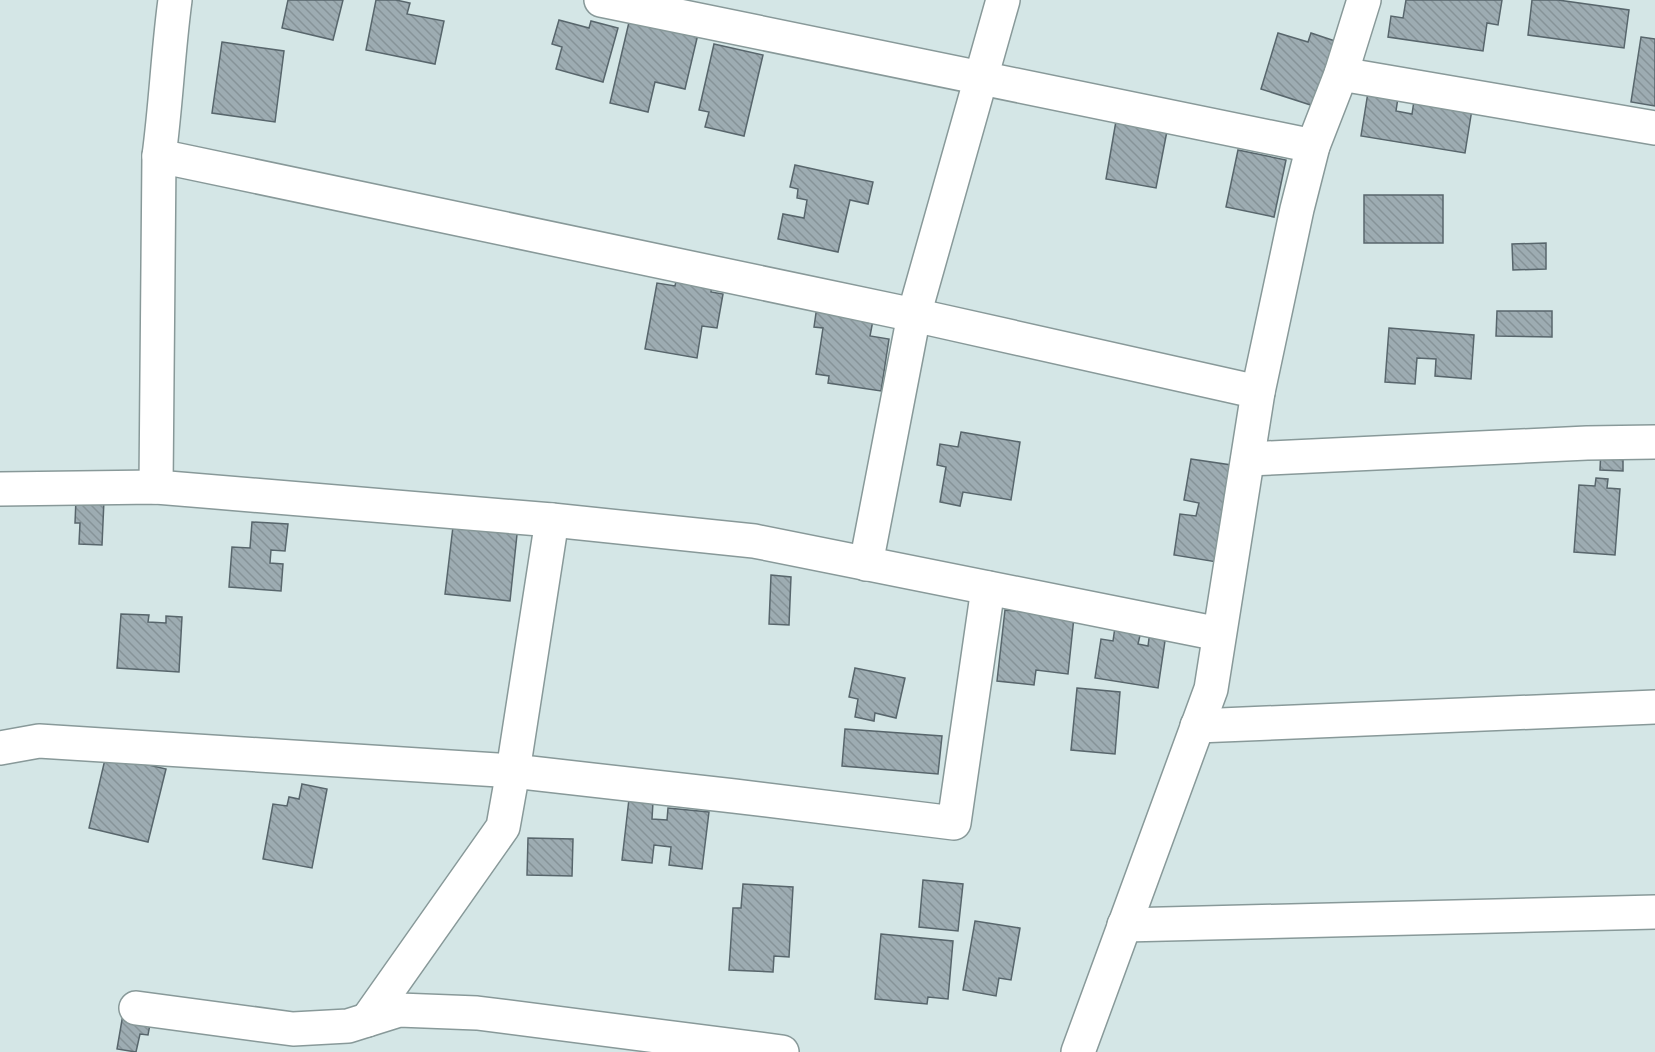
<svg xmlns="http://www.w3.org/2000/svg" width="1655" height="1052" viewBox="0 0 1655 1052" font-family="'PT Sans Narrow',sans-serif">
	<defs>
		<pattern id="building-back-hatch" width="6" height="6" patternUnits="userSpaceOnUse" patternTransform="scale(1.5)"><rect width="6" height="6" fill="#9dacb2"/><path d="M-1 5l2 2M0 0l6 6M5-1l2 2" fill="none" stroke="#869398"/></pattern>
	</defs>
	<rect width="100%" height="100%" fill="#d4e6e6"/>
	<g fill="url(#building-back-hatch)" stroke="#58666c" stroke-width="1.5">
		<path d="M288 0H343L333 40 282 28Z"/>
		<path d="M376 0H396L410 3 407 14 444 21 435 64 366 50Z"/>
		<path d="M1406 0H1502L1498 25 1487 23 1483 51 1388 37 1391 16 1403 18Z"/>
		<path d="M1532 0H1558L1629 10 1624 48 1528 35Z"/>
		<path d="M630 18 698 34 685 89 655 82 648 112 610 103Z"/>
		<path d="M559 20 589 28 591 21 618 28 603 82 556 69 562 47 552 44Z"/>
		<path d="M1278 33 1308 42 1311 33 1344 44 1323 109 1261 89Z"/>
		<path d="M1641 37 1655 39V106L1631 102Z"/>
		<path d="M222 42 284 51 275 122 212 113Z"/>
		<path d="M714 44 763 55 744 136 705 127 709 112 699 110Z"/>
		<path d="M1369 86 1399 91 1396 111 1412 114 1415 94 1473 103 1465 153 1361 136Z"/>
		<path d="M1116 121 1167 131 1156 188 1106 179Z"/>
		<path d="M1238 150 1286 160 1274 217 1226 207Z"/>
		<path d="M795 165 873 182 868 204 850 200 838 252 778 239 783 214 804 218 807 200 797 198 798 189 790 187Z"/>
		<rect x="1364" y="195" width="79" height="48"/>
		<path d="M1546 243V269L1513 270 1512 244Z"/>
		<path d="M678 272 713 278 711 292 723 294 717 328 702 326 697 358 645 349 657 283 675 286Z"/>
		<path d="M817 306 874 315 870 336 889 339 881 391 828 383 829 376 816 374 823 328 814 327Z"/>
		<path d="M1497 311H1552V337L1496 336Z"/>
		<path d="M1389 328 1474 335 1471 379 1435 376 1436 359 1417 358 1415 384 1385 382Z"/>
		<path d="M961 432 1020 442 1011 500 963 492 960 506 940 502 946 467 937 465 940 444 958 447Z"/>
		<path d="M1601 448 1623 449V471L1600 470Z"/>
		<path d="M1191 459 1238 466 1223 563 1174 555 1180 514 1196 516 1199 503 1184 500Z"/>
		<path d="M1596 478 1608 479 1607 488 1620 489 1615 555 1574 552 1579 485 1595 486Z"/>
		<path d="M76 499 104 500 102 545 79 544 80 523H75Z"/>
		<path d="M454 518 518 525 510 601 445 594Z"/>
		<path d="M252 522 288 524 285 551 271 550 270 563 283 564 281 591 229 587 232 547 250 548Z"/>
		<path d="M771 575 791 577 789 625 769 624Z"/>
		<path d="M1005 610 1074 617 1068 674 1036 670 1034 685 997 681Z"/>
		<path d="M121 614 149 615 148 622 166 623V616L182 617 179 672 117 668Z"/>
		<path d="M1115 627 1141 631 1138 644 1148 646 1150 631 1166 634 1158 688 1095 678 1101 639 1113 641Z"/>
		<path d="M855 668 905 678 896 718 875 713 874 721 855 717 858 699 849 697Z"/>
		<path d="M1077 688 1120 692 1115 754 1071 750Z"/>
		<path d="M845 729 942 736 938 774 842 766Z"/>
		<path d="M106 755 166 769 148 842 89 828Z"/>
		<path d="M302 784 327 789 312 868 263 859 273 804 287 806 289 797 299 799Z"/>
		<path d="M629 799 653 802 652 819 667 820 668 808 709 812 702 869 669 865 671 847 654 845 652 863 622 860Z"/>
		<path d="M528 838 573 839 572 876 527 875Z"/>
		<path d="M923 880 963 884 958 931 919 927Z"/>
		<path d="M743 884 793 887 789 957 774 956 773 972 729 970 733 908H741Z"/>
		<path d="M975 921 1020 928 1011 980 999 978 996 996 963 990Z"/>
		<path d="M881 934 953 941 948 999 928 997 927 1004 875 999Z"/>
		<path d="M123 1014 151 1019 148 1035 140 1034 136 1052 117 1049Z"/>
	</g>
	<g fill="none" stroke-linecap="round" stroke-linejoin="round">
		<defs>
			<g id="minor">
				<path d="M601 0 1313 146"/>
				<path d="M1341 74 1655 128"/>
				<path d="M159 156 914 315 1258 392"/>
				<path d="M1248 459 1587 443 1655 442"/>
				<path d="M156 487 159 156C166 104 168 52 175 0"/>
				<path d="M0 489 156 487 552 520 754 541 1219 634"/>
				<path d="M866 564 914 315 1003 0"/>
				<path d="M1197 726 1655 707"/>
				<path d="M0 748 39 741 513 771 734 796 954 823 988 588"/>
				<path d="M1124 925 1655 912"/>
				<path d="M136 1008 293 1029 348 1026 399 1010 477 1013 782 1052"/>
				<path d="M367 1020 503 827 513 771 552 520"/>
				<path d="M1078 1052 1211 689 1258 392 1297 209 1313 146 1341 74 1364 0"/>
			</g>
		</defs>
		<use href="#minor" stroke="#899" stroke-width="36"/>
		<use href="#minor" stroke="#fff" stroke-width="33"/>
	</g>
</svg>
